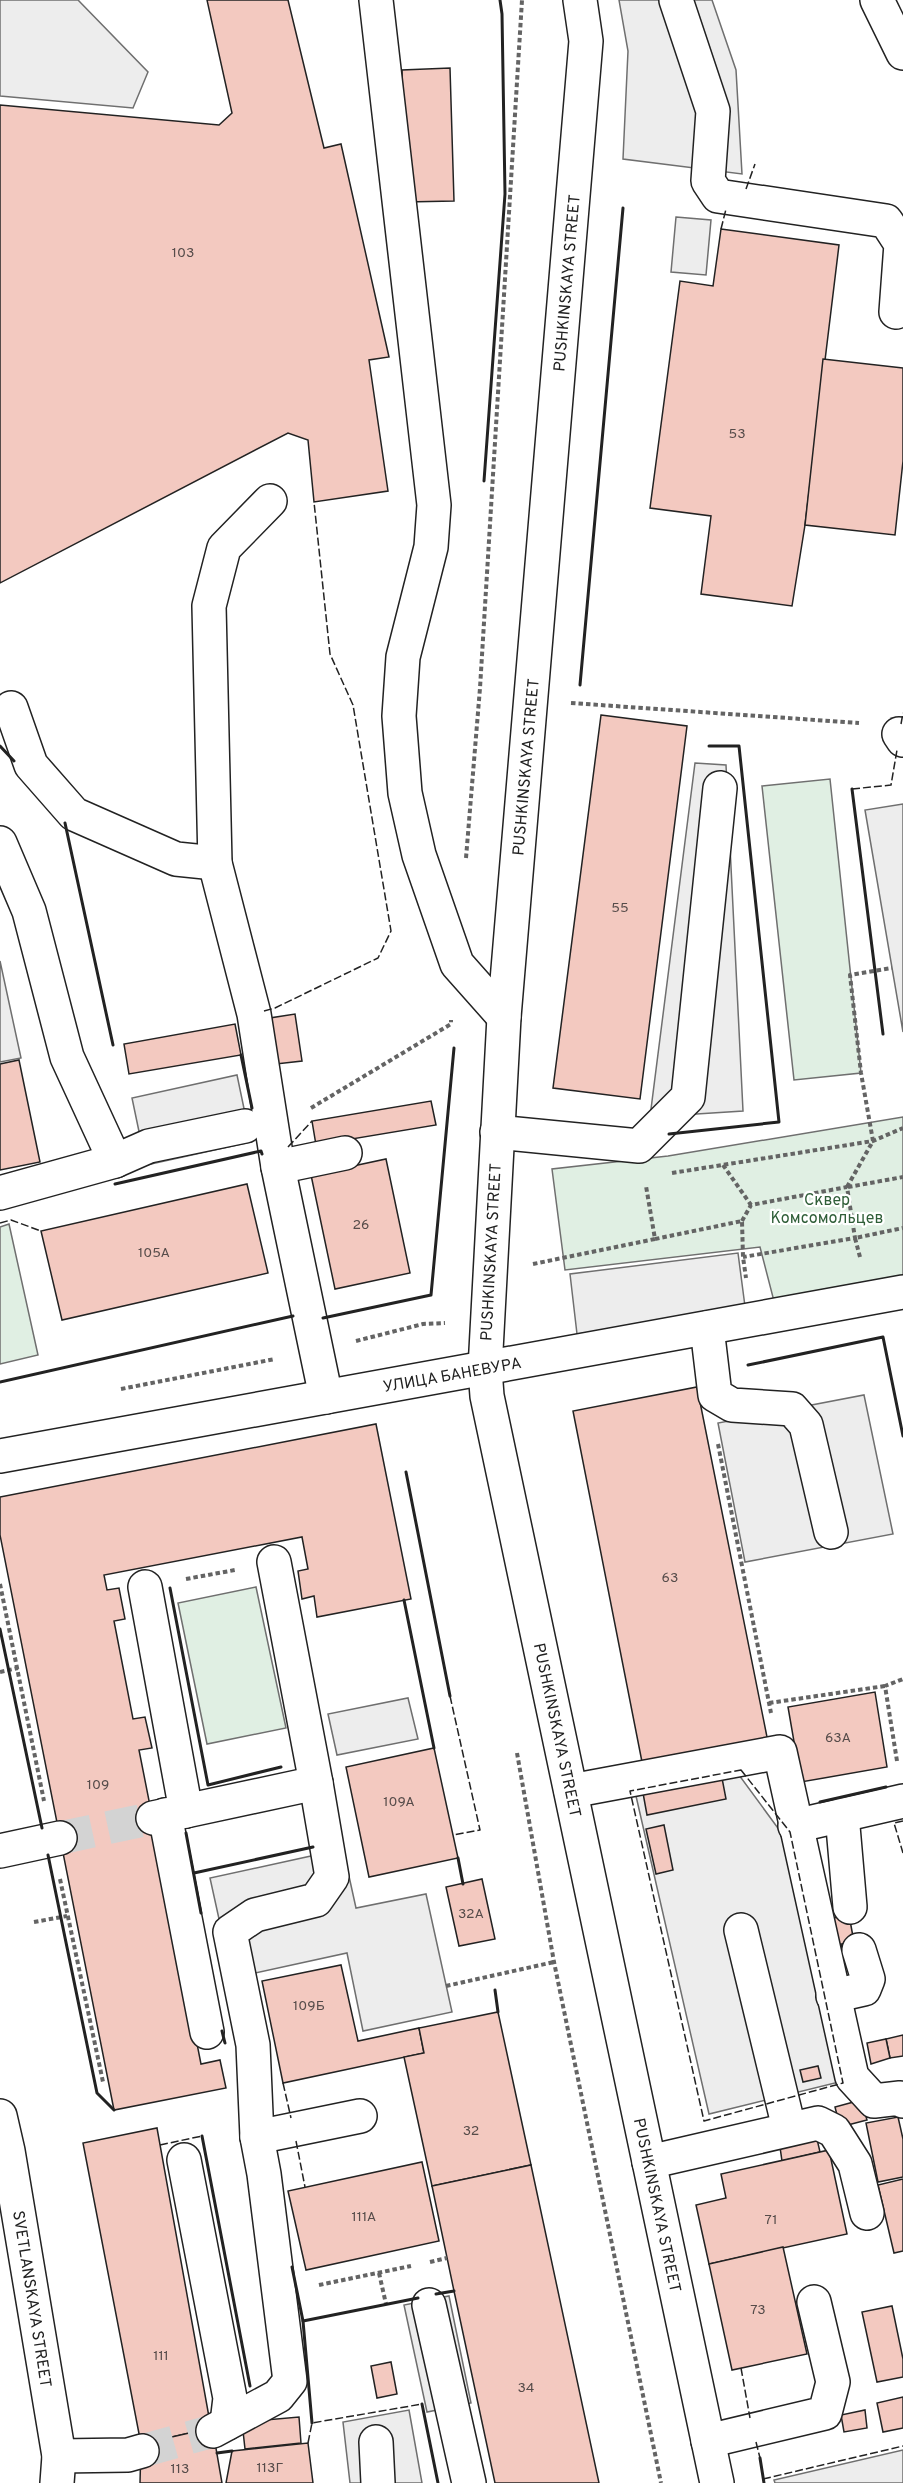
<svg xmlns="http://www.w3.org/2000/svg" width="903" height="2483" viewBox="0 0 903 2483" font-family="Overpass,sans-serif">
	<rect width="100%" height="100%" fill="#fff"/>
	<g fill="#e0efe3" stroke="#6f6f6f" stroke-width="1.5">
		<path d="M830 779 861 1073 794 1080 762 786Z"/>
		<path d="M903 1117V1286L776 1309 760 1247 565 1270 552 1169 668 1156Z"/>
		<path d="M9 1224 38 1355 0 1364V1227Z"/>
		<path d="M256 1587 286 1728 207 1744 178 1603Z"/>
	</g>
	<g fill="#ededed" stroke="#6f6f6f" stroke-width="1.5">
		<path d="M0 0H78L148 72 133 108 0 96Z"/>
		<path d="M619 0H712L736 70 742 174 623 159 628 51Z"/>
		<path d="M676 217 711 220 706 275 671 272Z"/>
		<path d="M695 763 726 765 743 1111 650 1117Z"/>
		<path d="M903 804V1032L865 810Z"/>
		<path d="M0 961 21 1058 0 1062Z"/>
		<path d="M237 1075 251 1142 146 1165 132 1098Z"/>
		<path d="M738 1253 746 1314 577 1334 570 1274Z"/>
		<path d="M864 1395 893 1534 745 1562 718 1423Z"/>
		<path d="M408 1698 418 1739 337 1755 328 1714Z"/>
		<path d="M739 1775 783 1835 839 2082 709 2114 636 1796Z"/>
		<path d="M343 1849 356 1908 426 1894 452 2012 363 2031 347 1953 232 1978 210 1878Z"/>
		<path d="M449 2296 471 2403 427 2412 404 2305Z"/>
		<path d="M409 2410 422 2483H350L343 2422Z"/>
		<path d="M903 2450V2483H775L774 2480Z"/>
	</g>
	<g fill="#f3c9c0" stroke="#222" stroke-width="1.5">
		<path d="M207 0H288L324 148 341 144 389 357 369 360 388 491 314 502 308 440 288 433 0 583V105L219 125 232 113Z"/>
		<path d="M450 68 454 201 405 202 402 70Z"/>
		<path d="M721 229 839 245 805 525 792 606 701 594 711 516 650 508 680 281 713 286Z"/>
		<path d="M823 359 903 368V461L895 535 805 525Z"/>
		<path d="M601 715 687 726 640 1099 553 1088Z"/>
		<path d="M295 1014 302 1061 276 1064 270 1018Z"/>
		<path d="M235 1024 241 1055 129 1074 124 1044Z"/>
		<path d="M19 1060 40 1162 0 1170V1064Z"/>
		<path d="M431 1101 436 1125 316 1145 312 1121Z"/>
		<path d="M386 1159 410 1273 335 1289 311 1175Z"/>
		<path d="M247 1184 268 1273 62 1320 41 1231Z"/>
		<path d="M697 1387 768 1742 643 1767 573 1411Z"/>
		<path d="M376 1424 411 1599 317 1617 314 1596 302 1599 298 1571 308 1569 302 1537 104 1575 107 1590 119 1588 125 1619 114 1621 133 1719 145 1717 152 1748 139 1750 201 2064 220 2060 226 2088 114 2110 0 1535V1497Z"/>
		<path d="M875 1692 887 1767 801 1782 788 1707Z"/>
		<path d="M434 1748 458 1858 369 1877 346 1767Z"/>
		<path d="M722 1778 726 1799 647 1815 643 1793Z"/>
		<path d="M664 1825 673 1870 656 1874 646 1829Z"/>
		<path d="M482 1879 495 1939 459 1946 446 1887Z"/>
		<path d="M849 1915 854 1942 841 1944 843 1951 835 1953 828 1919Z"/>
		<path d="M341 1965 358 2041 419 2028 424 2053 283 2083 262 1981Z"/>
		<path d="M498 2012 531 2165 432 2186 404 2057 424 2053 419 2028Z"/>
		<path d="M903 2035V2056L890 2058 886 2039Z"/>
		<path d="M886 2039 890 2058 871 2064 867 2043Z"/>
		<path d="M818 2066 821 2078 803 2082 800 2070Z"/>
		<path d="M861 2100 867 2120 840 2127 835 2107Z"/>
		<path d="M898 2117 903 2139V2177L878 2182 866 2123Z"/>
		<path d="M157 2128 211 2428 141 2444 83 2143Z"/>
		<path d="M817 2139 820 2152 782 2161 780 2147Z"/>
		<path d="M829 2150 847 2234 709 2264 696 2205 726 2198 721 2174Z"/>
		<path d="M422 2162 439 2241 306 2270 288 2191Z"/>
		<path d="M531 2165 599 2483H495L454 2291 432 2186Z"/>
		<path d="M903 2179V2251L894 2253 878 2185Z"/>
		<path d="M783 2247 807 2354 732 2370 709 2264Z"/>
		<path d="M892 2306 903 2359V2377L877 2382 862 2312Z"/>
		<path d="M391 2362 397 2394 377 2398 371 2366Z"/>
		<path d="M903 2397V2428L883 2432 877 2403Z"/>
		<path d="M865 2410 867 2428 844 2432 841 2415Z"/>
		<path d="M299 2417 301 2443 245 2449 242 2422Z"/>
		<path d="M211 2428 213 2431 222 2483H140L141 2444Z"/>
		<path d="M308 2443 313 2483H226L232 2451Z"/>
	</g>
	<g fill="none" stroke-linecap="round" stroke-linejoin="round">
		<g stroke="#d3d3d3" stroke-width="33" stroke-dasharray="33 16" stroke-linecap="butt">
			<path d="M60 1838 153 1818"/>
			<path d="M142 2451 213 2431"/>
		</g>
		<defs>
			<g id="minor">
				<path d="M376 0 434 505 431 547 403 657 399 716 405 793 419 855 457 964 504 1017"/>
				<path d="M676 0 713 111 708 181 718 196 886 221 901 244 896 312"/>
				<path d="M877 0 903 53"/>
				<path d="M270 501 224 548 209 606 215 863 254 1014 278 1167 326 1397"/>
				<path d="M11 708 31 765 74 814 176 859 215 863"/>
				<path d="M899 734 903 740"/>
				<path d="M0 843 29 911 67 1057 115 1161 0 1193"/>
				<path d="M497 1132 639 1146 688 1097 720 788"/>
				<path d="M115 1161 149 1146 245 1126"/>
				<path d="M278 1167 345 1153"/>
				<path d="M707 1328 715 1395 732 1405 792 1409 806 1425 831 1532"/>
				<path d="M0 1456 903 1292"/>
				<path d="M145 1587 186 1811"/>
				<path d="M571 1791 780 1752 852 2077 874 2101 900 2098 903 2101"/>
				<path d="M165 1815 207 2032"/>
				<path d="M842 1815 850 1907"/>
				<path d="M153 1818 316 1783 274 1562"/>
				<path d="M795 1826 903 1801"/>
				<path d="M0 1851 60 1838"/>
				<path d="M741 1930 789 2128"/>
				<path d="M833 1996 864 1989 868 1979 859 1950"/>
				<path d="M257 2137 360 2116"/>
				<path d="M184 2160 230 2398 227 2423"/>
				<path d="M649 2162 818 2123 834 2131 855 2164 867 2213"/>
				<path d="M429 2305 469 2483"/>
				<path d="M213 2431 278 2396 290 2381 264 2174 257 2137 253 2045 230 1932 255 1915 316 1900 332 1877 316 1783"/>
				<path d="M708 2441 825 2413 833 2382 814 2302"/>
				<path d="M376 2442 378 2483"/>
				<path d="M59 2456 128 2455 142 2451"/>
			</g>
			<g id="major">
				<path d="M580 0 586 41 504 1017 485 1369 487 1396 717 2483"/>
				<path d="M0 2116 8 2151 59 2456 57 2483"/>
			</g>
		</defs>
		<use href="#minor" stroke="#222" stroke-width="36"/>
		<use href="#major" stroke="#222" stroke-width="36"/>
		<g stroke="#646464" stroke-width="4" stroke-dasharray="4.5 3" stroke-linecap="butt">
			<path d="M571 703 859 723"/>
			<path d="M466 858 480 688 522 0"/>
			<path d="M311 1108 451 1024V1020"/>
			<path d="M723 1165 751 1205"/>
			<path d="M672 1173 873 1141 903 1128"/>
			<path d="M847 1187 873 1141 861 1073 850 975 892 968"/>
			<path d="M848 1187 903 1177"/>
			<path d="M742 1221 751 1205 847 1187 855 1238 743 1257"/>
			<path d="M655 1239 742 1221 743 1257 746 1278"/>
			<path d="M860 1257 855 1238 903 1228"/>
			<path d="M533 1264 655 1239 646 1186"/>
			<path d="M356 1341 423 1324 445 1323"/>
			<path d="M121 1389 275 1359"/>
			<path d="M718 1444 771 1713"/>
			<path d="M186 1579 235 1570"/>
			<path d="M0 1584 44 1801"/>
			<path d="M0 1672 18 1668"/>
			<path d="M769 1703 885 1686"/>
			<path d="M517 1753 554 1962 661 2483"/>
			<path d="M897 1761 885 1686 903 1679"/>
			<path d="M60 1879 103 2082"/>
			<path d="M34 1922 67 1916"/>
			<path d="M446 1986 554 1962"/>
			<path d="M430 2262 447 2258"/>
			<path d="M379 2273 386 2304"/>
			<path d="M319 2285 411 2266"/>
		</g>
		<use href="#minor" stroke="#fff" stroke-width="33"/>
		<use href="#major" stroke="#fff" stroke-width="33"/>
		<g stroke="#222" stroke-width="1.5" stroke-dasharray="8 3" stroke-linecap="butt">
			<path d="M746 189 755 164"/>
			<path d="M721 229 726 209"/>
			<path d="M901 724 903 713"/>
			<path d="M852 789 891 785 897 750"/>
			<path d="M264 1011 275 1008 378 958 391 931 353 705 330 654 314 502"/>
			<path d="M288 1147 312 1121"/>
			<path d="M0 1223 11 1220 41 1231"/>
			<path d="M450 1696 480 1830 453 1835"/>
			<path d="M741 1770 790 1832 843 2083 704 2121 630 1791Z"/>
			<path d="M903 1821 894 1823 903 1853"/>
			<path d="M283 2083 291 2118"/>
			<path d="M296 2141 305 2187"/>
			<path d="M160 2145 202 2136"/>
			<path d="M741 2368 750 2418"/>
			<path d="M756 2442 760 2458"/>
			<path d="M308 2443 312 2423 422 2404"/>
			<path d="M763 2479 903 2446"/>
		</g>
		<g stroke="#222" stroke-width="3">
			<path d="M484 481 505 194 502 14 500 0"/>
			<path d="M580 685 623 208"/>
			<path d="M0 746 14 761"/>
			<path d="M852 789 883 1034"/>
			<path d="M65 823 113 1045"/>
			<path d="M241 1055 252 1108"/>
			<path d="M669 1134 779 1122 739 746H709"/>
			<path d="M115 1184 261 1151 262 1154"/>
			<path d="M323 1318 431 1295 454 1048"/>
			<path d="M748 1365 883 1337 903 1436"/>
			<path d="M0 1382 293 1316"/>
			<path d="M406 1472 450 1696"/>
			<path d="M170 1588 208 1785 281 1767"/>
			<path d="M404 1600 434 1748"/>
			<path d="M0 1629 42 1828"/>
			<path d="M820 1802 886 1787"/>
			<path d="M186 1833 201 1913"/>
			<path d="M48 1855 97 2093 114 2110"/>
			<path d="M458 1858 463 1884"/>
			<path d="M194 1873 313 1847"/>
			<path d="M495 1990 498 2012"/>
			<path d="M222 2031 225 2043"/>
			<path d="M202 2136 250 2386"/>
			<path d="M292 2267 303 2321 312 2423"/>
			<path d="M436 2294 454 2291"/>
			<path d="M303 2321 418 2298"/>
			<path d="M422 2404 438 2483"/>
			<path d="M217 2453 232 2451"/>
			<path d="M760 2458 764 2483"/>
		</g>
	</g>
	<g text-anchor="middle" stroke-width="4.5" stroke-linejoin="round" paint-order="stroke">
		<g font-size="14" fill="#564c4a">
			<text x="183" y="257">103</text>
			<text x="737" y="438">53</text>
			<text x="620" y="912">55</text>
			<text x="361" y="1229">26</text>
			<text x="154" y="1257">105А</text>
			<text x="670" y="1582">63</text>
			<text x="838" y="1742">63А</text>
			<text x="98" y="1789">109</text>
			<text x="399" y="1806">109А</text>
			<text x="471" y="1918">32А</text>
			<text x="309" y="2010">109Б</text>
			<text x="471" y="2135">32</text>
			<text x="364" y="2221">111А</text>
			<text x="771" y="2224">71</text>
			<text x="758" y="2314">73</text>
			<text x="161" y="2360">111</text>
			<text x="526" y="2392">34</text>
			<text x="270" y="2472">113Г</text>
			<text x="180" y="2473">113</text>
		</g>
		<g font-size="16" fill="#222" stroke="#fff">
			<text transform="translate(566 283) rotate(-85)" y="6">PUSHKINSKAYA STREET</text>
			<text transform="translate(525 767) rotate(-85)" y="6">PUSHKINSKAYA STREET</text>
			<text transform="translate(490 1252) rotate(-87)" y="6">PUSHKINSKAYA STREET</text>
			<text transform="translate(452 1374) rotate(-10)" y="6">УЛИЦА БАНЕВУРА</text>
			<text transform="translate(558 1730) rotate(78)" y="6">PUSHKINSKAYA STREET</text>
			<text transform="translate(658 2205) rotate(78)" y="6">PUSHKINSKAYA STREET</text>
			<text transform="translate(33 2299) rotate(81)" y="6">SVETLANSKAYA STREET</text>
		</g>
		<g font-size="16" fill="#2f5e38" stroke="#fff">
			<text x="827" y="1205">Сквер<tspan x="827" dy="18">Комсомольцев</tspan></text>
		</g>
	</g>
</svg>
